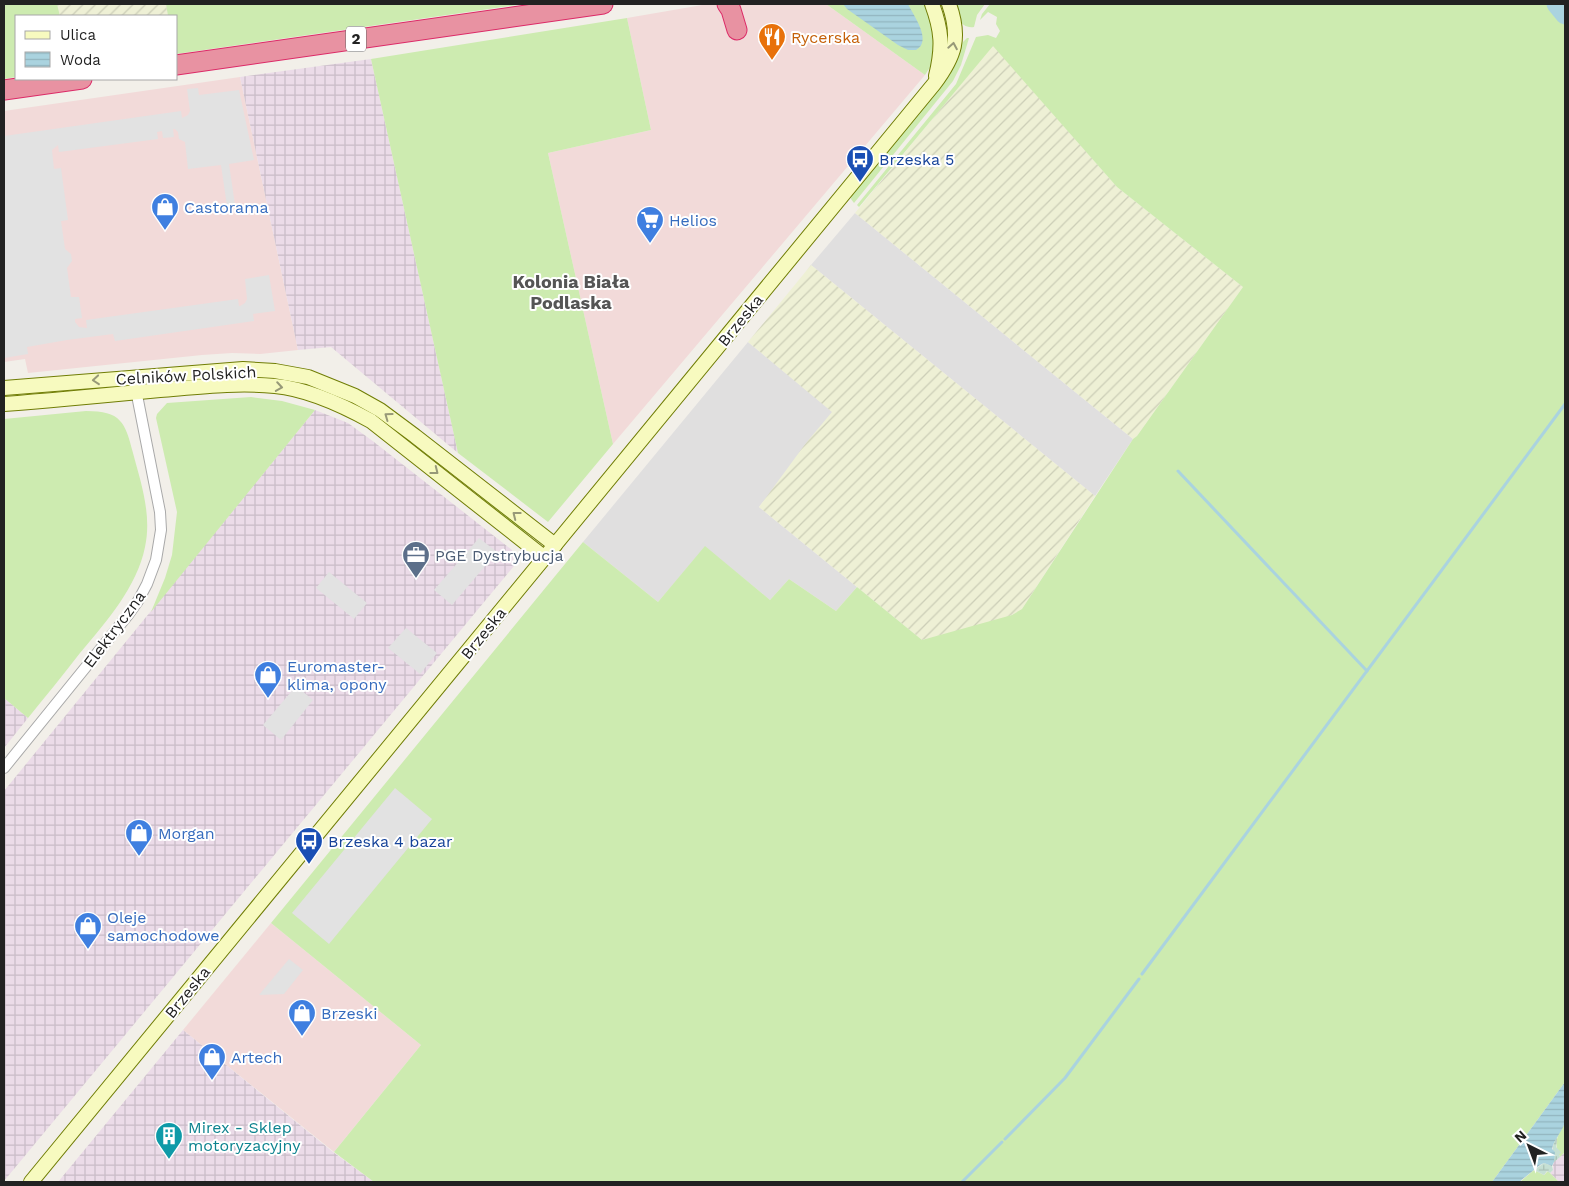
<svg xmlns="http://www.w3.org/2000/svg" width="1569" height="1186" viewBox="0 0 1569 1186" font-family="'Work Sans',sans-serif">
	<defs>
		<pattern id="industrial-grid" width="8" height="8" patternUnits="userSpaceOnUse" patternTransform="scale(1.25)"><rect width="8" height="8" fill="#ebdbe8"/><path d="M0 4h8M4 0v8" fill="none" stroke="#c9bcc7"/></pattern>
		<pattern id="farmland-furrows" width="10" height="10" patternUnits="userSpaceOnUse" patternTransform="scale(1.25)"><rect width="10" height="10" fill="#eef0d5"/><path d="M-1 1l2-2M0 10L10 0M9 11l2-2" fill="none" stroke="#ccceb7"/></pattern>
		<pattern id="wetland-marsh" width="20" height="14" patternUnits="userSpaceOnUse" patternTransform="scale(1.25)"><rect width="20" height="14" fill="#c6e0d4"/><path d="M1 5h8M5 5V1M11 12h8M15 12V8" fill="none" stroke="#aac0b6"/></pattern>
		<pattern id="water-rules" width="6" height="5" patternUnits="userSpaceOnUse" patternTransform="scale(1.25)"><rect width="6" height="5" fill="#aad3df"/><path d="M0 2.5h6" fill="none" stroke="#92b5bf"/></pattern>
	</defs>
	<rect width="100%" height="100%" fill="#f2efe9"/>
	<g fill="#e0dfdf">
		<path d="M855 213 1133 439 1095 496 811 265Z"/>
		<path d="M748 342 833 412 759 507 857 587 836 611 789 579 770 600 705 547 658 602 583 542Z"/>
	</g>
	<g fill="#f2dad9">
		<path d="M708 4H826L925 75 613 444 548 153 651 130 627 18Z"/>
		<path d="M240 77 298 350 260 354 232 353 202 355 28 373 25 359 4 362V111Z"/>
		<path d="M271 923 421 1045 334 1152 183 1030Z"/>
	</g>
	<g fill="url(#industrial-grid)">
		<path d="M371 59 458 453 331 347 298 350 240 77Z"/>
		<path d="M315 410 348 423 374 442 512 550 514 566 4 1181V791Z"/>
		<path d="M4 698 28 718 4 748Z"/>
		<path d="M183 1030 333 1152 374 1182H58Z"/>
		<path d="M1565 1152V1182H1559L1550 1173 1553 1170V1163Z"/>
	</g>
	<g fill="url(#farmland-furrows)">
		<path d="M57 4H166L168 16H60Z"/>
		<path d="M993 45 1117 187 1243 287 1137 436 1133 439 855 213Z"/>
		<path d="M811 265 1095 496 1022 609 1018 612 1003 619 922 640 759 507 806 443 832 412 748 342Z"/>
	</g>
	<g fill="#cdebb0">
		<path d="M4 4H57L60 16H16V77L4 79Z"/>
		<path d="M166 4H524L176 54V16H168Z"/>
		<path d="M826 4H928L935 23 936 58 925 75Z"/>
		<path d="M953 4H985L977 15 974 27C960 29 957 15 953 4Z"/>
		<path d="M990 4H1565V1082L1492 1182H374L334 1152 421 1045 271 923 583 542 658 602 705 546 770 600 789 579 836 611 857 587 922 640 1012 615 1022 609 1133 439 1137 436 1243 287 1117 187 993 46 859 207 857 205 956 84 976 37 988 35 996 38 1000 31 996 24 997 17 988 12 980 20 982 14Z"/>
		<path d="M627 18 651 130 548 153 613 444 548 522 458 453 371 59Z"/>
		<path d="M969 38 961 65 953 81 854 203 851 199 852 193 962 43 967 38Z"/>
		<path d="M251 397 282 401 315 410 151 612 165 578 172 555 177 512 156 418 157 414 167 403Z"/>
		<path d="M86 411C121 411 125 422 133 453 141 483 152 515 145 547 137 587 106 622 80 653 63 675 45 697 28 718L4 698V419Z"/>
		<path d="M481 496 527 531 524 534 480 500Z"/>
		<path d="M1565 1123V1152L1560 1157C1553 1145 1557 1134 1565 1123Z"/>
		<path d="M1534 1170 1544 1175 1548 1171 1559 1182H1520Z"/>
	</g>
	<g fill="url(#wetland-marsh)">
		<path d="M1562 1128 1557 1138 1556 1147 1561 1152 1559 1155 1560 1157 1554 1162C1550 1148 1554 1140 1562 1128Z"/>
		<path d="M1544 1163 1552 1166 1553 1170 1550 1173 1547 1171 1544 1175 1534 1170Z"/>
	</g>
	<g fill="#e2e2e2">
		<path d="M198 88 199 95 239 90 254 160 229 164 235 205 227 206 221 165 188 169 185 142 179 139 178 132 175 129H173L174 137 163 138 162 131 157 132 158 139 59 152 58 145 52 150 54 169 61 168 68 220 61 221 65 249 71 254 72 261 67 268 71 297H79L82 318 75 319V322L79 327 87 328 86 320 238 299 239 306H240L245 303 247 299 245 279 269 275 275 311 253 314 254 321 115 341 113 334 67 340 27 347 28 354 4 358V136L181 111 182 118 188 115 190 111 187 89Z"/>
		<path d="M479 538 497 552 452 605 434 590Z"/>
		<path d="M329 572 367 603 354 619 316 588Z"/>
		<path d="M406 628 437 653 420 674 388 648Z"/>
		<path d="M296 686 313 700 281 740 263 725Z"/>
		<path d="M395 788 432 819 329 944 292 913Z"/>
		<path d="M289 959 303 970 284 994 259 995Z"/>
	</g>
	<g fill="url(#water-rules)">
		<path d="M843 4H908C913 15 933 41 916 50H908L898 45 847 9Z"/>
		<path d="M1565 1082C1565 1094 1567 1109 1565 1121 1564 1130 1554 1138 1552 1149L1555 1152 1554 1162 1552 1166 1544 1163 1540 1165 1519 1182H1492Z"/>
	</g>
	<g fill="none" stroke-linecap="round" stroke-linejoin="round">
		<g stroke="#aad3df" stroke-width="3">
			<path d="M1178 471 1367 671"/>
			<path d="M1142 974 1565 404"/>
			<path d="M1005 1139 1065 1078 1139 979"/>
			<path d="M962 1182 1002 1142"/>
		</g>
		<path stroke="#aad3df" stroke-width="19" d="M1556 4 1565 15"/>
		<defs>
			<path id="street" d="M4 768 128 615 138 601 147 584 156 560 161 530 160 512 135 385"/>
			<g id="secondary">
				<path d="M932 4C942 31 943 47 936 76"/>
				<path d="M4 388 243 369 275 371 308 377 355 396 380 410 415 436 555 545"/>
				<path d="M4 404C56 400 108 395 160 390 197 387 237 382 275 386 308 389 342 405 371 421L545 558"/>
				<path d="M31 1182 934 84C955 56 961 38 949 4"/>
			</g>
			<g id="highway">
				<path d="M727 4 731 10 737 30"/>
				<path d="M176 65 603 4"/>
				<path d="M4 90 82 79"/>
			</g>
		</defs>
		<use href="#street" stroke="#a9a9a9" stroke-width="12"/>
		<use href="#secondary" stroke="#707d05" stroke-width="16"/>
		<use href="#highway" stroke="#dc2a67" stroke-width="21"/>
		<use href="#street" stroke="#fff" stroke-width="10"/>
		<use href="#secondary" stroke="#f7fabf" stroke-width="14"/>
		<use href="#highway" stroke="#e892a2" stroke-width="19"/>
	</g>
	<defs><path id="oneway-chevron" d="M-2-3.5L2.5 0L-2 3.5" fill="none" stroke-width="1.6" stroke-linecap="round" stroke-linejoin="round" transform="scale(1.25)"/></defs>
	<g stroke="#979978">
		<use href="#oneway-chevron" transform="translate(953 46) rotate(-80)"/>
		<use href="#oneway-chevron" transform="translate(96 380) rotate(175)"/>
		<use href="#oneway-chevron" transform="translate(279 387) rotate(9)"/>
		<use href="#oneway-chevron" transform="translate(388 416) rotate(-144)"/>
		<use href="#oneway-chevron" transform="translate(435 471) rotate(38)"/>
		<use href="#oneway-chevron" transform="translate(516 515) rotate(-142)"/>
	</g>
	<defs>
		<symbol id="restaurant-pin" viewBox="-11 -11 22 30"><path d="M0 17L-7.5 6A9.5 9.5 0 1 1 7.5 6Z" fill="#e8710a" stroke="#fff"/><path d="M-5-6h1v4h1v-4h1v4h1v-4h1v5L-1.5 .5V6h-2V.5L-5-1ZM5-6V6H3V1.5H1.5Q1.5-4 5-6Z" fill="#fff"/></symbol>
		<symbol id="bus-pin" viewBox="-11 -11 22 30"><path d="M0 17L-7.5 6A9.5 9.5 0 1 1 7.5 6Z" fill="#1a4fb4" stroke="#fff"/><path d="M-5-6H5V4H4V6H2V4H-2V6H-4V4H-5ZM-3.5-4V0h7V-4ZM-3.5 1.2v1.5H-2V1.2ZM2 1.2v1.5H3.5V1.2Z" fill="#fff"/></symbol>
		<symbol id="shop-pin" viewBox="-11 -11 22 30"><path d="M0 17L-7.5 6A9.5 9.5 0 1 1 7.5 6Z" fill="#3f7fe0" stroke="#fff"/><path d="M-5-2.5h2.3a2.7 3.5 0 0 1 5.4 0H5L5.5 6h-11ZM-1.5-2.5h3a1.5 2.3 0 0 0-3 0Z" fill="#fff"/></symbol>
		<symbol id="supermarket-pin" viewBox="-11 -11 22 30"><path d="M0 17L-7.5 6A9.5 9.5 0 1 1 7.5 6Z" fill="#3f7fe0" stroke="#fff"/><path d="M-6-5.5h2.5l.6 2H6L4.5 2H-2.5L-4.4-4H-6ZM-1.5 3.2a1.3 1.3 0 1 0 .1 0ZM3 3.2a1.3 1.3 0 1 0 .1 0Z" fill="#fff"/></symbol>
		<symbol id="office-pin" viewBox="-11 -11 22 30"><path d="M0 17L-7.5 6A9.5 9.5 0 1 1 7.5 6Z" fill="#5c6f8a" stroke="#fff"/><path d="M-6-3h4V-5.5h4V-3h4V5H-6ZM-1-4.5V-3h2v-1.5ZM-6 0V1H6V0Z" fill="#fff"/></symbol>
		<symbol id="building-pin" viewBox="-11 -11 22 30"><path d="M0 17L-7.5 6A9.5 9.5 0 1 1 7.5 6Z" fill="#0f9aa8" stroke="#fff"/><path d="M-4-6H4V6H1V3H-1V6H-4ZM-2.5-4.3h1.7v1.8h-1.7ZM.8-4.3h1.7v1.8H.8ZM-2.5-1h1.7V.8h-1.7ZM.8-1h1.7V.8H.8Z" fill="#fff"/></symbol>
	</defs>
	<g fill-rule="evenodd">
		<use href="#restaurant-pin" x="756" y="21" width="32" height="43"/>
		<use href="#bus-pin" x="844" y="143" width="32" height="43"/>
		<use href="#shop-pin" x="149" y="191" width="32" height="43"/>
		<use href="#supermarket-pin" x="634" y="204" width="32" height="43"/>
		<use href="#office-pin" x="400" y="539" width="32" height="43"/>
		<use href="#shop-pin" x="252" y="659" width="32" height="43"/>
		<use href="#shop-pin" x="123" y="817" width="32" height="43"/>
		<use href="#bus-pin" x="293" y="825" width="32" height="43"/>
		<use href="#shop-pin" x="72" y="910" width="32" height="43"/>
		<use href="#shop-pin" x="286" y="997" width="32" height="43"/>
		<use href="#shop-pin" x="196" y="1041" width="32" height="43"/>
		<use href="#building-pin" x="153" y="1120" width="32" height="43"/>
	</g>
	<g text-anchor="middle" stroke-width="4" stroke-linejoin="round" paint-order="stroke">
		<rect fill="#fff" stroke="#646464" stroke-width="1" x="346" y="26.5" width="20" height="25" rx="4"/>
		<g font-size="15" font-weight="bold" fill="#222">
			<text x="356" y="44">2</text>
		</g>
		<g font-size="16" fill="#c56008" stroke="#fff" text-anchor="start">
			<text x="791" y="43">Rycerska</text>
		</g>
		<g font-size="16" fill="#164399" stroke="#fff" text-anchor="start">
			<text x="879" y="165">Brzeska 5</text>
			<text x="328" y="847">Brzeska 4 bazar</text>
		</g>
		<g font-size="16" fill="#366cbe" stroke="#fff" text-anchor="start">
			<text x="184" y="213">Castorama</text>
			<text x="669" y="226">Helios</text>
			<text x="287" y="672">Euromaster-<tspan x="287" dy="18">klima, opony</tspan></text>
			<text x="158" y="839">Morgan</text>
			<text x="107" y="923">Oleje<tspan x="107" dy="18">samochodowe</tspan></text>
			<text x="321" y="1019">Brzeski</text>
			<text x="231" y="1063">Artech</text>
		</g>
		<g font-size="16" fill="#222" stroke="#fff">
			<text transform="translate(740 320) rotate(-51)" y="6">Brzeska</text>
			<text transform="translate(186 375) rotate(-3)" y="6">Celników Polskich</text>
			<text transform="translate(114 629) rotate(-53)" y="6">Elektryczna</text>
			<text transform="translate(483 633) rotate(-51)" y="6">Brzeska</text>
			<text transform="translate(187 992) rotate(-51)" y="6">Brzeska</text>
		</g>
		<g font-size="16" fill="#4e5e75" stroke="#fff" text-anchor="start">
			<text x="435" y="561">PGE Dystrybucja</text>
		</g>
		<g font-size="16" fill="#0d838f" stroke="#fff" text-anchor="start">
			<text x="188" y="1133">Mirex - Sklep<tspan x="188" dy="18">motoryzacyjny</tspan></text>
		</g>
		<g font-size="18" font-weight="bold" fill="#555" stroke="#fff">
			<text x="571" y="288">Kolonia Biała<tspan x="571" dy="21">Podlaska</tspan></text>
		</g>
	</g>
	<rect width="1569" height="1186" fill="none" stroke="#222222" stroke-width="10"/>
	<rect x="15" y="15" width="162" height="65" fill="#ffffff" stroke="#a7a7a7"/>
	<rect x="25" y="31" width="25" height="8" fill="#f7fabf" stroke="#a7a7a7"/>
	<text x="60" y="40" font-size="15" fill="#222222">Ulica</text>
	<rect x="25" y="52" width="25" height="15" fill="url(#water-rules)" stroke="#a7a7a7"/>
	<text x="60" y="65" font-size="15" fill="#222222">Woda</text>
	<g transform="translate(1529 1146) rotate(318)" stroke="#ffffff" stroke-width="4" paint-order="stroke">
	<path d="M0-4L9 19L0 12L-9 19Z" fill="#222222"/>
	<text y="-8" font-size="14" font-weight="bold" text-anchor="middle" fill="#222222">N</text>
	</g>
</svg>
